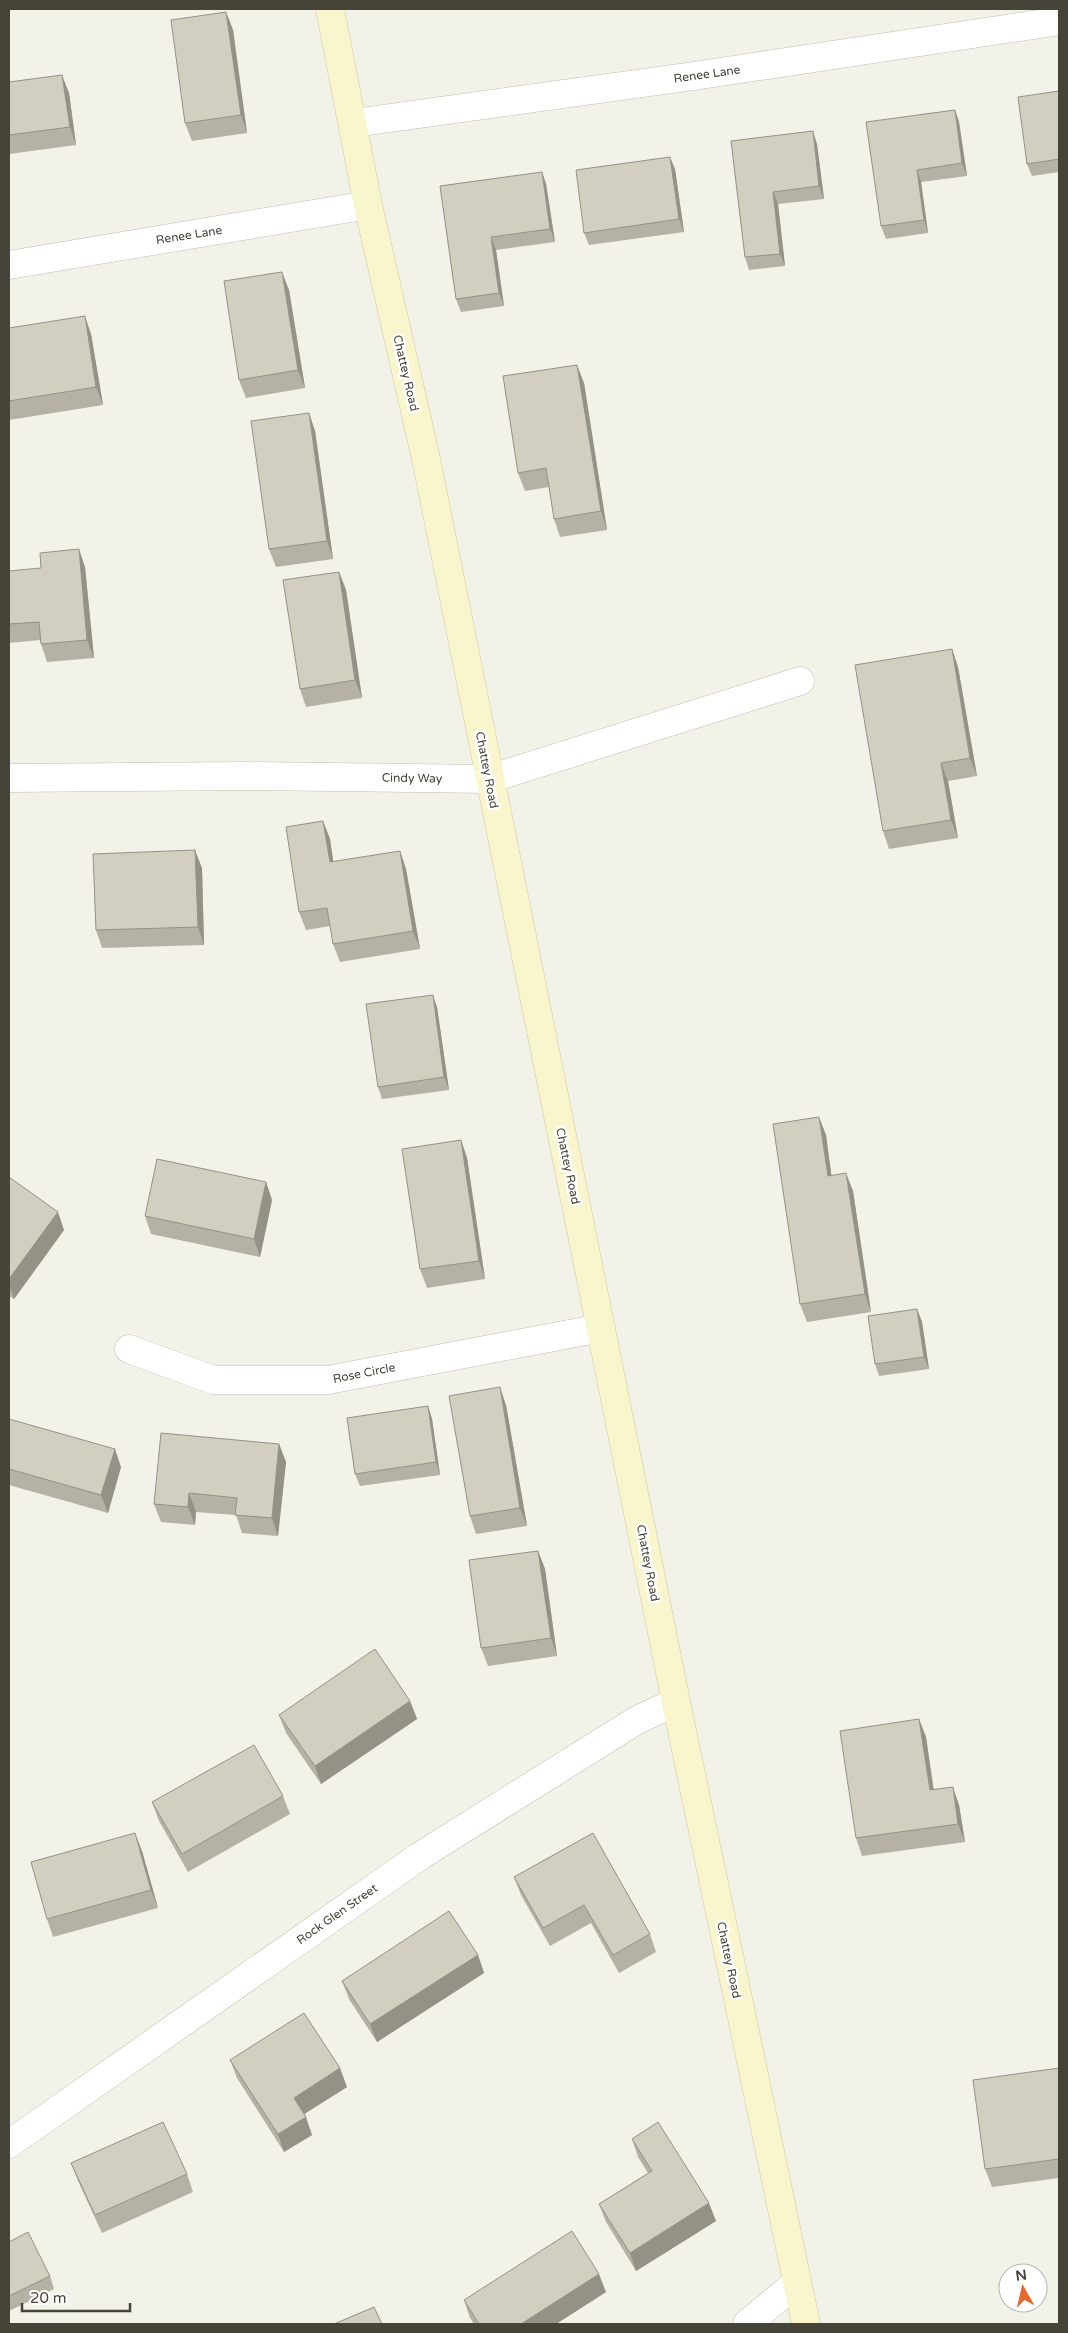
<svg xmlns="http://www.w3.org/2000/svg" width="1068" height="2333" viewBox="0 0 1068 2333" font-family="'Varela Round',sans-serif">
	<rect width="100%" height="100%" fill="#f3f2e9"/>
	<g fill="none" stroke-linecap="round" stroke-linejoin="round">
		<defs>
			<g id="street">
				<path d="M354 123 694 76 1059 21"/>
				<path d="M9 265 368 205"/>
				<path d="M9 778 245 776 489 779 800 681"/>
				<path d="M129 1349 213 1380H328L601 1328"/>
				<path d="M9 2144 420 1856 637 1720 676 1702"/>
				<path d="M747 2324 796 2283"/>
			</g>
			<path id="secondary" d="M330 9 368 205 426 459 676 1702 806 2324"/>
		</defs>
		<use href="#street" stroke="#c0bdaf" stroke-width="29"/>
		<use href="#secondary" stroke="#cec99d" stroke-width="29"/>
		<use href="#street" stroke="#fff" stroke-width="28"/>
		<use href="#secondary" stroke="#f9f6cd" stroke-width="28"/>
	</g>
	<g fill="#b5b2a5">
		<path d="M226 12 233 30 247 133 192 141 185 123Z"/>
		<path d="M9 82 69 93 76 145 9 154Z"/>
		<path d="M1059 91V172L1032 176 1027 164Z"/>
		<path d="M955 110 959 122 967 176 921 182 928 233 886 239 881 226Z"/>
		<path d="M731 141 817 144 824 199 778 204 785 266 749 270 745 257Z"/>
		<path d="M675 169 684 232 589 245 584 233Z"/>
		<path d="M542 172 546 184 555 242 496 250 504 306 461 312 456 299 440 186Z"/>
		<path d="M289 290 305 388 246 398 239 380Z"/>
		<path d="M9 328 91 334 103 405 9 420Z"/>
		<path d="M584 383 607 530 560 537 554 519 549 487 525 491 518 473Z"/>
		<path d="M309 413 315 431 333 559 276 567 269 549Z"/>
		<path d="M85 567 94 658 47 662 41 644 40 640 9 643V571Z"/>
		<path d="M339 572 346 590 362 698 306 707 300 689Z"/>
		<path d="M952 649 958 667 977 776 948 781 958 838 889 849 883 831Z"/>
		<path d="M323 821 330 839 333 862 400 851 406 869 420 949 340 962 333 944 330 926 306 930 299 912Z"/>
		<path d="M202 868 204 945 102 948 96 930Z"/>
		<path d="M437 1007 449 1090 382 1099 378 1087Z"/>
		<path d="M826 1135 831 1175 853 1191 871 1312 807 1322 800 1304Z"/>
		<path d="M461 1140 467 1158 485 1279 427 1288 420 1269Z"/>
		<path d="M9 1177 64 1230 14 1299 9 1296Z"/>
		<path d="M266 1182 272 1200 260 1257 151 1234 145 1216Z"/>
		<path d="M917 1309 922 1322 929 1369 879 1376 875 1364Z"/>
		<path d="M506 1405 527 1526 476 1534 470 1516Z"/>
		<path d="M428 1406 432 1419 440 1475 360 1486 355 1474Z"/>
		<path d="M9 1419 121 1467 108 1513 9 1485Z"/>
		<path d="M279 1444 286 1462 278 1536 242 1533 236 1515 196 1512 195 1525 161 1522 154 1504Z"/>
		<path d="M538 1551 545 1569 557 1656 488 1666 481 1648Z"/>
		<path d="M410 1701 417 1719 321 1784 286 1733 279 1715Z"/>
		<path d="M919 1719 926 1737 934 1790 959 1805 965 1842 862 1856 856 1838Z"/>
		<path d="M283 1796 290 1814 188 1872 159 1821 152 1802Z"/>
		<path d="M593 1833 650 1934 656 1952 619 1973 591 1923 550 1946 521 1895 514 1877Z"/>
		<path d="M142 1851 158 1908 53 1937 47 1919Z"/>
		<path d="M478 1955 484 1973 377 2042 349 1999 342 1981Z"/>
		<path d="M230 2060 347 2087 304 2114 312 2135 284 2152 237 2078Z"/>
		<path d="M1059 2068V2178L992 2187 985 2169Z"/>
		<path d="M632 2139 716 2221 636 2271 606 2222 599 2204 648 2173 638 2157Z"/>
		<path d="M71 2163 187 2174 193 2192 102 2233 78 2181Z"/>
		<path d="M9 2242 50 2276 54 2289 9 2311Z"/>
		<path d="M606 2292 556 2324H474L470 2318 464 2300Z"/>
	</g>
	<g fill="#949186">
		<path d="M226 12 233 30 247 133 241 115Z"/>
		<path d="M62 75 69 93 76 145 70 127Z"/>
		<path d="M955 110 959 122 967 176 962 163Z"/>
		<path d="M813 131 817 144 824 199 819 186Z"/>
		<path d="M670 157 675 169 684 232 679 219Z"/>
		<path d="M917 170 921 182 928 233 924 220Z"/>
		<path d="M542 172 546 184 555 242 550 229Z"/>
		<path d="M773 192 778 204 785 266 780 254Z"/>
		<path d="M491 237 496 250 504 306 499 293Z"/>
		<path d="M282 272 289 290 305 388 298 370Z"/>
		<path d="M85 316 91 334 103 405 96 387Z"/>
		<path d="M577 365 584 383 607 530 601 511Z"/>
		<path d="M309 413 315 431 333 559 327 541Z"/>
		<path d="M79 549 85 567 94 658 87 640Z"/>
		<path d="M339 572 346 590 362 698 355 680Z"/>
		<path d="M952 649 958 667 977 776 970 758Z"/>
		<path d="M941 763 948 781 958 838 951 820Z"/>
		<path d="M323 821 330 839 336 880 330 862Z"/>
		<path d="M195 850 202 868 204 945 198 927Z"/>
		<path d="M400 851 406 869 420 949 413 931Z"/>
		<path d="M433 995 437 1007 449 1090 444 1077Z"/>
		<path d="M819 1117 826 1135 834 1194 828 1176Z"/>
		<path d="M461 1140 467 1158 485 1279 479 1261Z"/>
		<path d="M846 1173 853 1191 871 1312 865 1294Z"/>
		<path d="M266 1182 272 1200 260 1257 254 1239Z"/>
		<path d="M58 1212 64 1230 14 1299 9 1285V1279Z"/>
		<path d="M917 1309 922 1322 929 1369 924 1357Z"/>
		<path d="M500 1387 506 1405 527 1526 520 1508Z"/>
		<path d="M428 1406 432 1419 440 1475 436 1462Z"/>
		<path d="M279 1444 286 1462 278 1536 272 1518Z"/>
		<path d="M115 1449 121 1467 108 1513 101 1495Z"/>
		<path d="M189 1493 196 1512 195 1525 188 1507Z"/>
		<path d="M538 1551 545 1569 557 1656 551 1638Z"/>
		<path d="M410 1701 417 1719 321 1784 315 1766Z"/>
		<path d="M919 1719 926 1737 936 1809 930 1790Z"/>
		<path d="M953 1787 959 1805 965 1842 958 1824Z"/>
		<path d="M135 1833 142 1851 158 1908 151 1890Z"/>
		<path d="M478 1955 484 1973 377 2042 370 2024Z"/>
		<path d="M340 2068 347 2087 301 2116 294 2098Z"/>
		<path d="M306 2117 312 2135 284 2152 278 2134Z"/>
		<path d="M709 2203 716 2221 636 2271 630 2253Z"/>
		<path d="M599 2274 606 2292 556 2324H521Z"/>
	</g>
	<g fill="#d3cfc0" stroke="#949186">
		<path d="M226 12 241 115 185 123 171 20Z"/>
		<path d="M62 75 70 127 9 135V82Z"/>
		<path d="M1059 91V159L1027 164 1018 97Z"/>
		<path d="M955 110 962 163 917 170 924 220 881 226 866 122Z"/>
		<path d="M813 131 819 186 773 192 780 254 745 257 731 141Z"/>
		<path d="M670 157 679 219 584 233 576 170Z"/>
		<path d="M542 172 550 229 491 237 499 293 456 299 440 186Z"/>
		<path d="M282 272 298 370 239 380 224 281Z"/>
		<path d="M85 316 96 387 9 401V328Z"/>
		<path d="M577 365 601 511 554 519 546 468 518 473 503 376Z"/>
		<path d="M309 413 327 541 269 549 251 421Z"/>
		<path d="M79 549 87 640 41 644 39 622 9 624V571L41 568 40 553Z"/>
		<path d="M339 572 355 680 300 689 283 580Z"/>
		<path d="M952 649 970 758 941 763 951 820 883 831 855 665Z"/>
		<path d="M323 821 330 862 400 851 413 931 333 944 327 908 299 912 286 827Z"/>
		<path d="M195 850 198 927 96 930 93 854Z"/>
		<path d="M433 995 444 1077 378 1087 366 1004Z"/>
		<path d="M819 1117 828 1176 846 1173 865 1294 800 1304 773 1124Z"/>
		<path d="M461 1140 479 1261 420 1269 402 1149Z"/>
		<path d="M157 1159 266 1182 254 1239 145 1216Z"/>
		<path d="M9 1177 58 1212 9 1279Z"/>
		<path d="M917 1309 924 1357 875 1364 868 1316Z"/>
		<path d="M500 1387 520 1508 470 1516 449 1396Z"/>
		<path d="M428 1406 436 1462 355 1474 347 1418Z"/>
		<path d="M9 1419 115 1449 101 1495 9 1469Z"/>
		<path d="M161 1433 279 1444 272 1518 235 1515 237 1498 189 1493 188 1507 154 1504Z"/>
		<path d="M538 1551 551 1638 481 1648 469 1560Z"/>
		<path d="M375 1649 410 1701 315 1766 279 1715Z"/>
		<path d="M919 1719 930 1790 953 1787 958 1824 856 1838 840 1731Z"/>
		<path d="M254 1745 283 1796 182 1854 152 1802Z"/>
		<path d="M135 1833 151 1890 47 1919 31 1862Z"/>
		<path d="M593 1833 650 1934 613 1955 584 1905 543 1928 514 1877Z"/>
		<path d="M449 1911 478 1955 370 2024 342 1981Z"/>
		<path d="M304 2013 340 2068 294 2098 306 2117 278 2134 230 2060Z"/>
		<path d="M1059 2068V2159L985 2169 973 2080Z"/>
		<path d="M163 2122 187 2174 95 2215 71 2163Z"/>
		<path d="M658 2122 709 2203 630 2253 599 2204 652 2171 632 2139Z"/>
		<path d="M572 2231 599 2274 521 2324H479L464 2300Z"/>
		<path d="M28 2232 50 2276 9 2296V2242Z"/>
		<path d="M374 2307 382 2324H334Z"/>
	</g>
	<g text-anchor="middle" stroke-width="5" stroke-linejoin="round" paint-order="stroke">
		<g font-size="12" fill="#464338" stroke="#fff">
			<text transform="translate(707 74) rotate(-8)" y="4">Renee Lane</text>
			<text transform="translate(189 235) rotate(-9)" y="4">Renee Lane</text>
			<text transform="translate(406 373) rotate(77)" y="4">Chattey Road</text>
			<text transform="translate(487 770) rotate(79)" y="4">Chattey Road</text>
			<text transform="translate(412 778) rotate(1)" y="4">Cindy Way</text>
			<text transform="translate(568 1166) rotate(78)" y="4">Chattey Road</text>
			<text transform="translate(364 1373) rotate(-11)" y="4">Rose Circle</text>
			<text transform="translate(648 1563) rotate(79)" y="4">Chattey Road</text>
			<text transform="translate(337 1914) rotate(-35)" y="4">Rock Glen Street</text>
			<text transform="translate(729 1960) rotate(78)" y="4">Chattey Road</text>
		</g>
	</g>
	<rect width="1068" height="2333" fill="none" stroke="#464338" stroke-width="20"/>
	<g transform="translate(1023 2288) rotate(352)"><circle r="24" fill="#ffffff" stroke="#b5b4af"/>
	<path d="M0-4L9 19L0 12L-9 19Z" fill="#e5682e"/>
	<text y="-8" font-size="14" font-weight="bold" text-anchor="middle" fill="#464338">N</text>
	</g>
	<path d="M22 2303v8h108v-8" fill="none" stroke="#464338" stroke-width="2.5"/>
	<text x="30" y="2303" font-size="15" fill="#464338" stroke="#ffffff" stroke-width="4" paint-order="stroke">20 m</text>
</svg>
